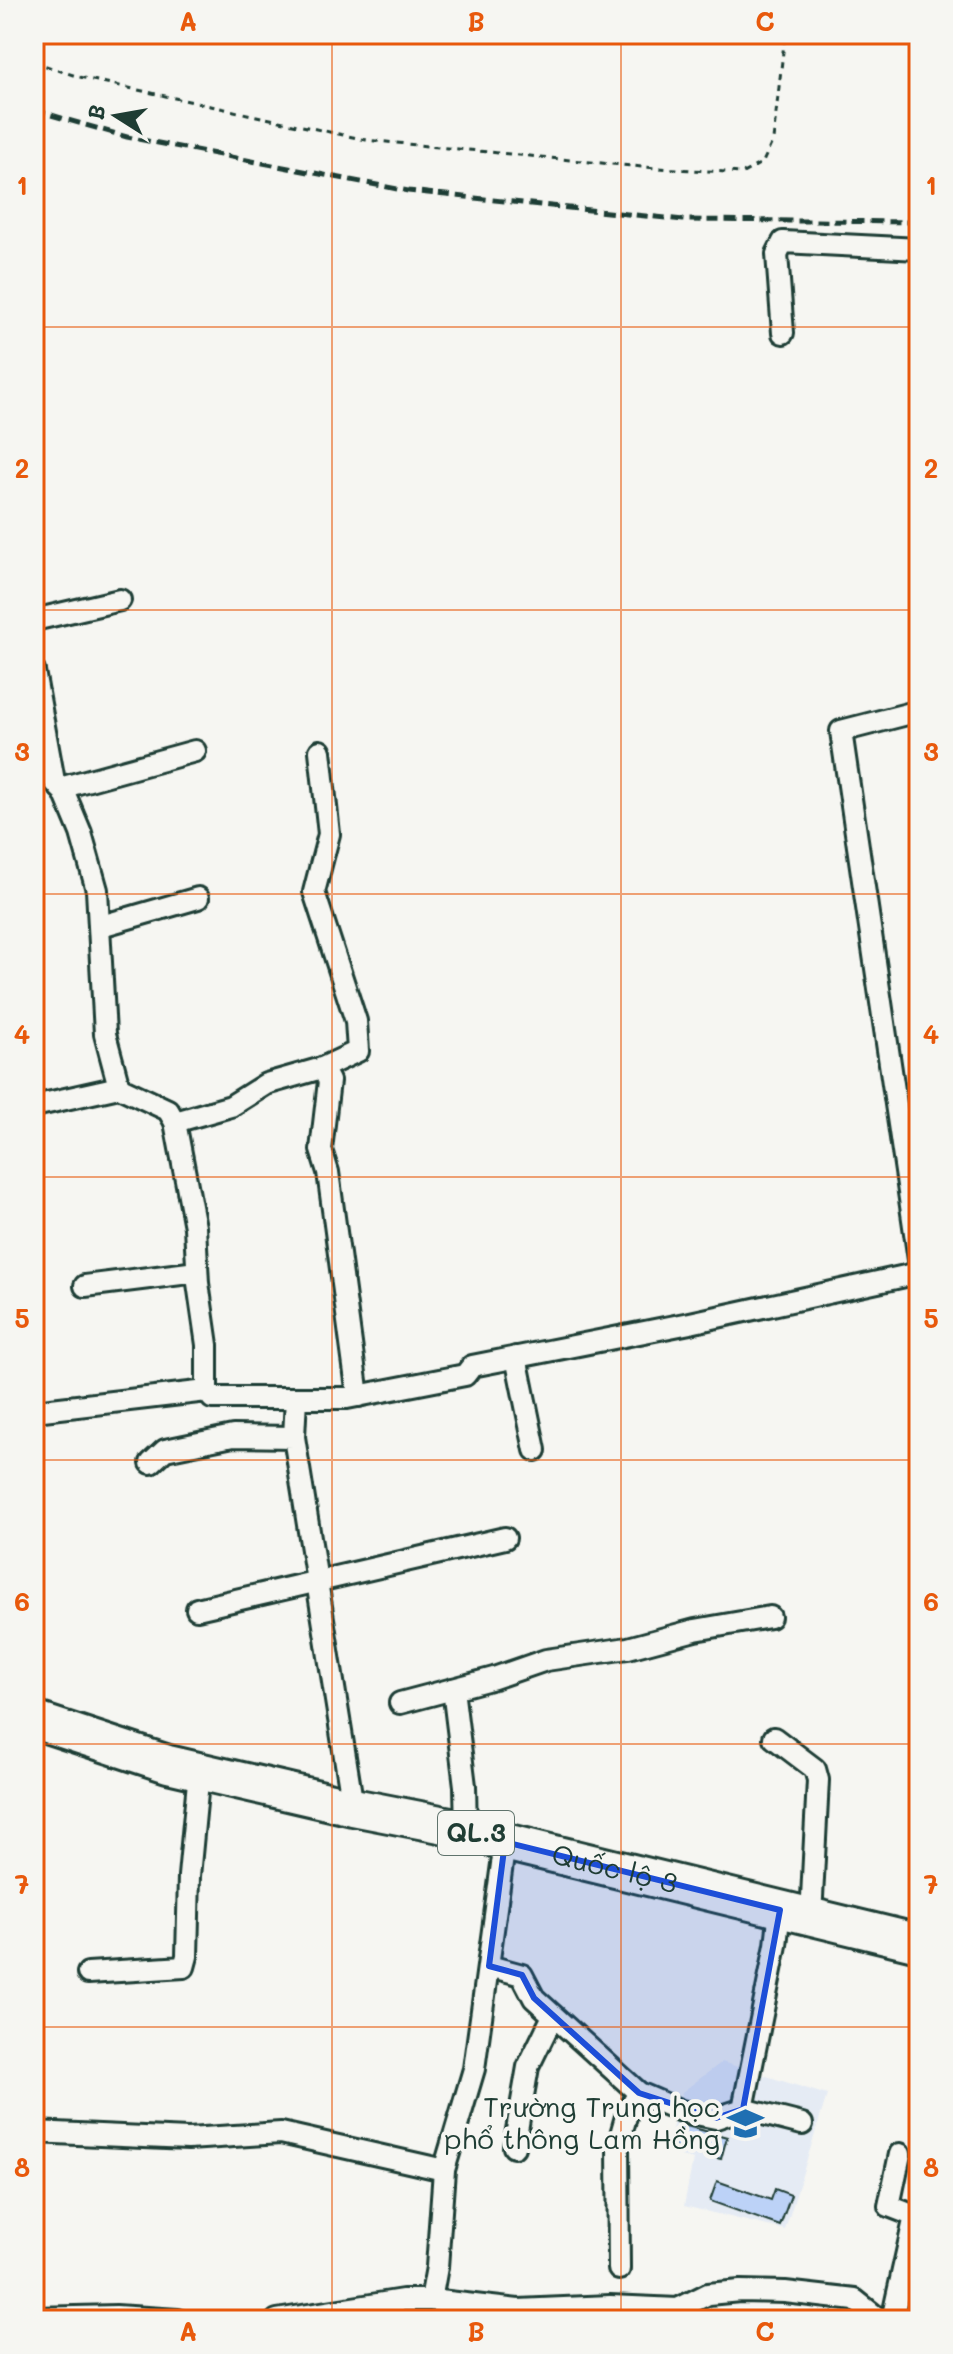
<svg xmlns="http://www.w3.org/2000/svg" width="953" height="2354" viewBox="0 0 953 2354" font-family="Mali,sans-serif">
	<rect width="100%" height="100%" fill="#f6f6f2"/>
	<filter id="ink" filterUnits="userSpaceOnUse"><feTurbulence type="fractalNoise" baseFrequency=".0125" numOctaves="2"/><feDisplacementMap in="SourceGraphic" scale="16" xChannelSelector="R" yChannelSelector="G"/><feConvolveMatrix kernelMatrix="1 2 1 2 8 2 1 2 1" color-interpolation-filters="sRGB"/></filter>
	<g filter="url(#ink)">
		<path fill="#e5ebf4" d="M722 2062 827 2095 785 2230 684 2206 693 2160 666 2151 682 2092Z"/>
		<g fill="#bcd2f7" stroke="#1f3d34" stroke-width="2">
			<path d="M679 2124 727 2137 721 2159 673 2147Z"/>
			<path d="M717 2181 771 2200 775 2189 791 2195 780 2226 710 2201Z"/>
		</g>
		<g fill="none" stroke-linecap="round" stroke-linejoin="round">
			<defs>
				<g id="street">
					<path d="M783 333 777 254 783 242 919 249"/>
					<path d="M34 620 120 600"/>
					<path d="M34 671 54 781 64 792 81 833 97 890 105 1034 119 1087"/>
					<path d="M919 711 841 731 919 1260"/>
					<path d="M320 751 329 834 314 892 356 1021 358 1051 322 1068"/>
					<path d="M60 788 195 751"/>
					<path d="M101 926 198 898"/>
					<path d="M34 1106 119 1087 168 1110 175 1122 195 1227 198 1283 207 1345V1391L212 1398H347L465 1375 472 1366 690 1323 919 1273"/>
					<path d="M175 1122 231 1106 266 1084 322 1068 329 1081 321 1150 328 1172 358 1396"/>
					<path d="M85 1286 197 1272"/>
					<path d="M516 1357 535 1450"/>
					<path d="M34 1411 207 1391"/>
					<path d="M294 1437 296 1398"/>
					<path d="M151 1463 165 1450 233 1436 294 1437 353 1807"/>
					<path d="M197 1609 505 1538"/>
					<path d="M400 1703 453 1689"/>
					<path d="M774 1738 815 1769 818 1780 811 1917"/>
					<path d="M466 1829 465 1786 453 1689 494 1678 546 1660 628 1648 695 1630 770 1617"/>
					<path d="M489 1966 522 1975 534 1998 639 2093 681 2111 716 2118 743 2109 776 1945 780 1910"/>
					<path d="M88 1973 184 1967 187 1956 189 1876 199 1771"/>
					<path d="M743 2109 802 2124"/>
					<path d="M34 2132 188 2139 281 2133 444 2170"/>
					<path d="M514 2147 528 2067 553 2016"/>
					<path d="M619 2269 618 2145 627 2113 639 2093"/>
					<path d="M431 2300 518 2310 610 2306 678 2309 708 2294 740 2291 785 2292 855 2300 880 2320"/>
					<path d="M34 2318 116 2316 178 2320"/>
					<path d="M277 2320 403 2300H431L437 2267 444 2170 474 2069 505 1842"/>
					<path d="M892 2320 915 2216 889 2206 900 2154"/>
				</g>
				<g id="highway">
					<path id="s1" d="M34 1720 168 1764 353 1807 466 1829 505 1842 919 1943"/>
				</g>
			</defs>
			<use href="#street" stroke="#1f3d34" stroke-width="26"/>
			<use href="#highway" stroke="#1f3d34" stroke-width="42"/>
			<path stroke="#1f3d34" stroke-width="3" stroke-dasharray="6 6" stroke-linecap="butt" d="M34 62 79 77 366 140 642 167 743 173 763 162 773 140 785 34"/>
			<use href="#street" stroke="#f6f6f2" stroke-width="20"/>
			<use href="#highway" stroke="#f6f6f2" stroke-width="36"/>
			<path stroke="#1f3d34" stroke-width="5" stroke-dasharray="12 6" stroke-linecap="butt" d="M34 110 127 137 408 191 684 220 919 222"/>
		</g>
	</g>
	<path fill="#1d4ed8" fill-opacity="0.2" stroke="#1d4ed8" stroke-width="6" stroke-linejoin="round" d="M505 1842 780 1910 743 2109 716 2118 639 2093 534 1998 522 1975 489 1966Z"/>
	<path fill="none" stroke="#e8590c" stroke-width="2" stroke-opacity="0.55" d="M332 34V2320M621 34V2320M34 327H919M34 610H919M34 894H919M34 1177H919M34 1460H919M34 1744H919M34 2027H919"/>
	<defs>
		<symbol id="school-bare" viewBox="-9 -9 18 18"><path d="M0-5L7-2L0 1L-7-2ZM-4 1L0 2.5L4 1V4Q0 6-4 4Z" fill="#1f6fb2" stroke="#f6f6f2" stroke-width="2.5" paint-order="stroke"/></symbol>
	</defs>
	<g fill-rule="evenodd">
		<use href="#school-bare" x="720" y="2098" width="51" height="51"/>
	</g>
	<g text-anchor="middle" stroke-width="8" stroke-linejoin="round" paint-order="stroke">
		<rect fill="#f6f6f2" stroke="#60746d" stroke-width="2" x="438" y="1811" width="76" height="44" rx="6"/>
		<g font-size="26" font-weight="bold" fill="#1f3d34">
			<text x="476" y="1842">QL.3</text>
		</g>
		<g font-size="28" fill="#1f3d34" stroke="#f6f6f2">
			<text dy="10" stroke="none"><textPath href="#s1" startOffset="600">Quốc lộ 3</textPath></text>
		</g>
		<g font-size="28" fill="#1f3d34" stroke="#f6f6f2" text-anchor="end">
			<text x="720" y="2117">Trường Trung học<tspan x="720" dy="32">phổ thông Lam Hồng</tspan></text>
		</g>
	</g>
	<rect width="953" height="2354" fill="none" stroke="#f6f6f2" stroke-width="88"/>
	<g transform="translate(116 116) rotate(281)" stroke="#f6f6f2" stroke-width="6" paint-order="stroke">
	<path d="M0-6L14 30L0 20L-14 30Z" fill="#1f3d34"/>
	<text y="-12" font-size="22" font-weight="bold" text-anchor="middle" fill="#1f3d34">B</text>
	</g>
	<rect x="44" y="44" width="865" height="2266" fill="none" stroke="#e8590c" stroke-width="3"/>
	<g font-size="26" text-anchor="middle" font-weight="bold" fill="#e8590c">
		<text x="188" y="31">A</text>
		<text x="476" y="31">B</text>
		<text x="765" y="31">C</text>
		<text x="22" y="195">1</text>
		<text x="931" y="195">1</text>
		<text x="22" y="478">2</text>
		<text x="931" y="478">2</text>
		<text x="22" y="761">3</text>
		<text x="931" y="761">3</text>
		<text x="22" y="1044">4</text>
		<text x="931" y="1044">4</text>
		<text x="22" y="1328">5</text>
		<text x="931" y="1328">5</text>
		<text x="22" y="1611">6</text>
		<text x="931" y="1611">6</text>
		<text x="22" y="1894">7</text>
		<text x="931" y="1894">7</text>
		<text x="22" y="2177">8</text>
		<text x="931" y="2177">8</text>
		<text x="188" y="2341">A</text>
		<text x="476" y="2341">B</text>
		<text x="765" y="2341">C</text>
	</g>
</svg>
